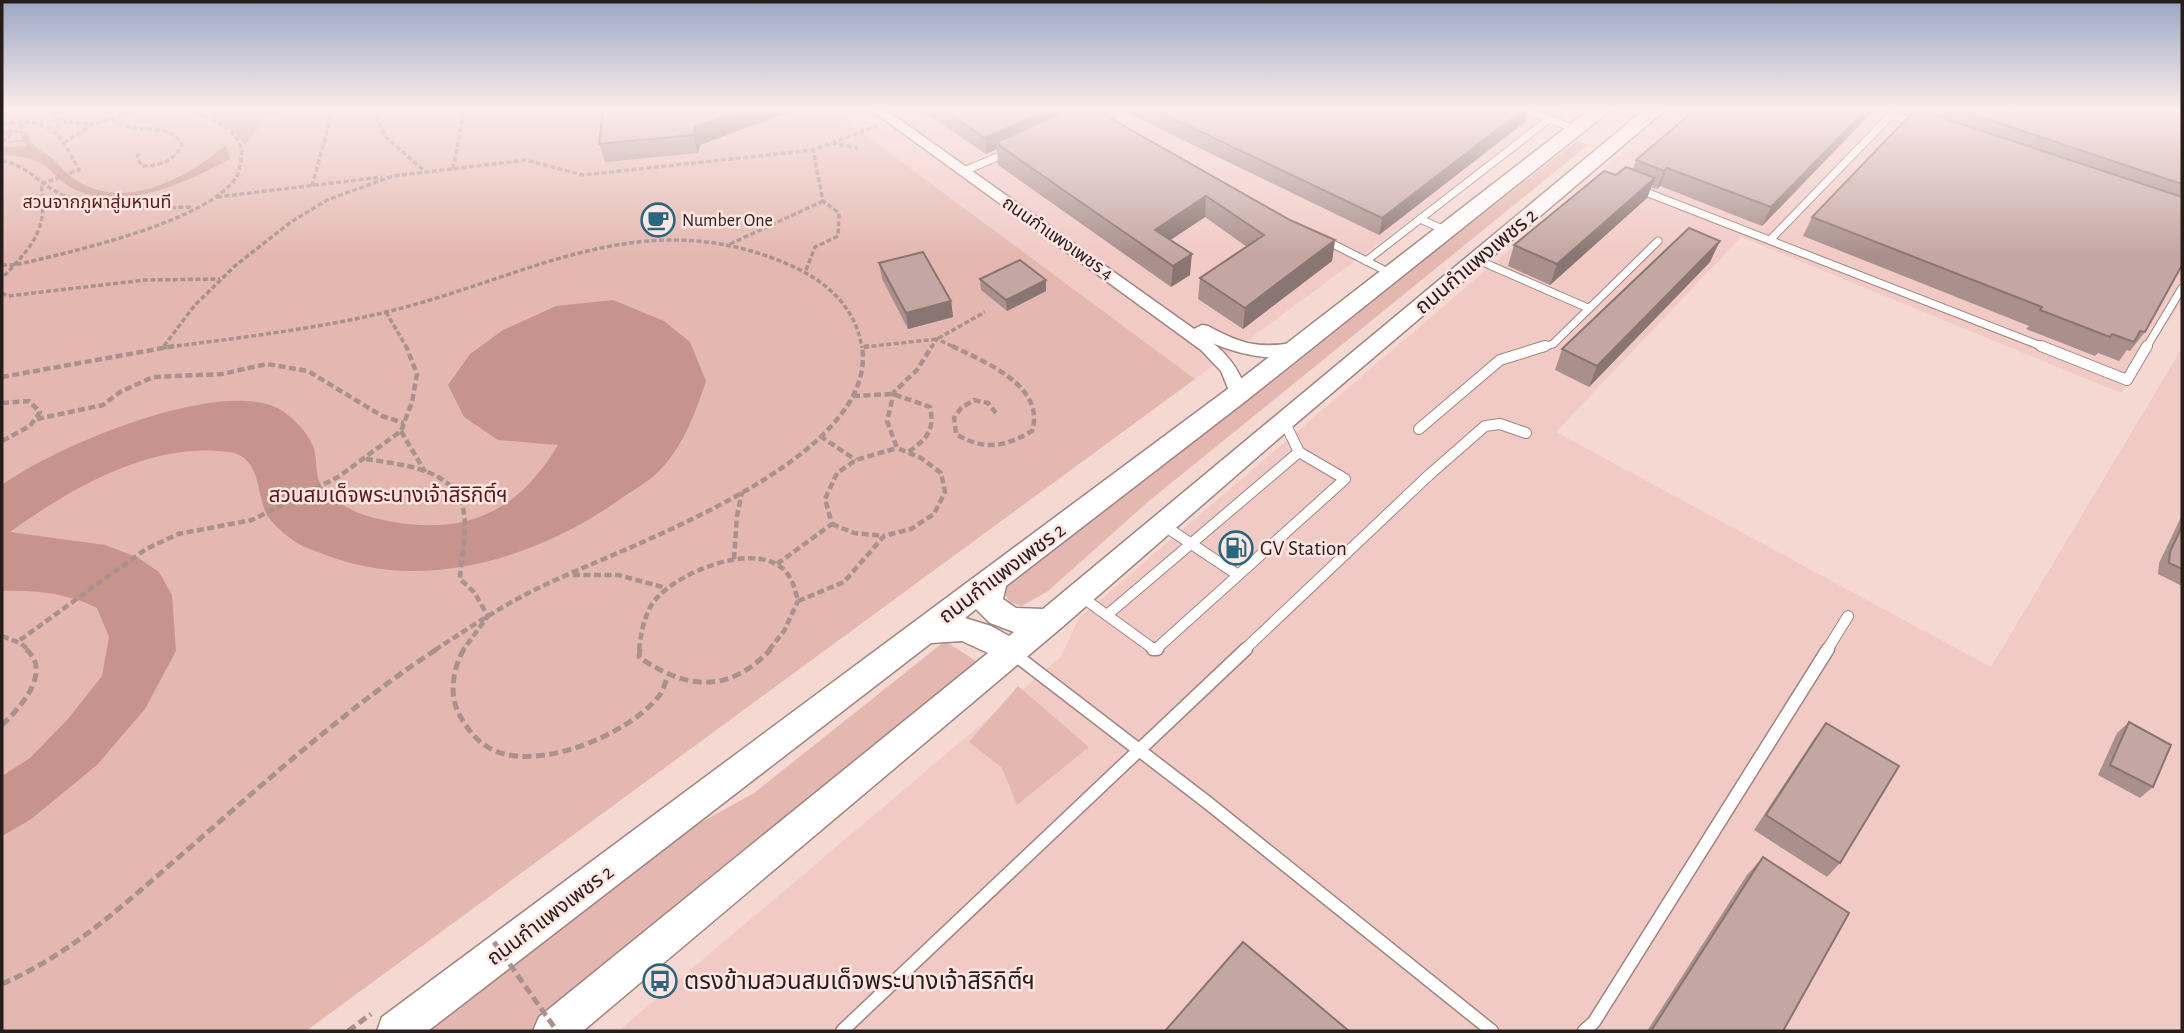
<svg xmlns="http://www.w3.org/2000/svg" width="2184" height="1033" viewBox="0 0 2184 1033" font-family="'Alegreya Sans','Noto Sans Thai',sans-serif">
	<rect width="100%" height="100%" fill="#f6d8d3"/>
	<g fill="#f1cac6">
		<path d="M830 109H1561L1195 379Z"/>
		<path d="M1674 109H2182V301L2121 393 1741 237 1556 432 1991 667 2182 348V1031H618L1061 657 1078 619Z"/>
	</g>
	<g fill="#e4b8b1">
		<path d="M2 109H830L1195 379 306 1031H2Z"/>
		<path d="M1577 141 1588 145 1149 501 1048 591 1022 606 1010 602 1003 591 1007 583Z"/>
		<path d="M945 641 976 661 530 1031H426L689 829 754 793Z"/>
		<path d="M1018 686 1089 747 1017 805 1002 768 969 742Z"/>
	</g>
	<g fill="#c7948d">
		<path d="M211 109H266L260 126 245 145 232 130 209 115Z"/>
		<path d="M10 130 23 131 28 134C31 149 44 151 54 160 67 174 79 185 98 190 141 203 195 172 226 145L230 159C188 182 119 214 72 188 62 183 56 175 48 168 36 158 17 155 2 155V147L26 146 25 142H2L23 140 19 133 2 134Z"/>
		<path d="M613 300 664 321 690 342 706 381C695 414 683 448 657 473 647 483 633 490 622 498 538 558 423 594 323 554 314 550 302 547 294 541 285 535 268 520 265 511 256 489 260 457 229 452 151 441 71 488 10 532L105 545 137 557 159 572 172 595 176 651 145 709 97 765 30 820 2 836V776L30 758 67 720 102 676 109 637 97 608C66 593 36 590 2 591V485C56 446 205 384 270 405 287 410 309 432 314 449 318 462 314 478 324 489 345 511 365 517 394 522 469 535 519 510 558 445L498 440 464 417 448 385 470 354 503 330 556 306Z"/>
	</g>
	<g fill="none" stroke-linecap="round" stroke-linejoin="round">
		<defs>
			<g id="lane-far2">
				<path d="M1524 109 1577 130"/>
				<path d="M1892 115 1916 123"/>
				<path d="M964 171 1009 152"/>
				<path d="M1638 189 2046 348"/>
				<path d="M1420 219 1447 231"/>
				<path d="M1325 240 1392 274"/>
				<path d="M1770 240 1896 110"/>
				<path d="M1478 260 1588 308"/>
				<path d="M1366 261 1549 119"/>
				<path d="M1539 348 1553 344 1658 241"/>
				<path d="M2146 348 2182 288"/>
			</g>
			<g id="lane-far1">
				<path d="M2041 346 2127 380 2147 346"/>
				<path d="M1419 429 1500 360 1545 346"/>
				<path d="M1163 525 1238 575"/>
				<path d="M1079 595 1155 650 1345 479 1299 452 1284 421"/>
				<path d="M1107 615 1299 452"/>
				<path d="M1244 650 1429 475 1485 426 1500 424 1526 433"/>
				<path d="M1827 650 1848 616"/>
			</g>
			<g id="lane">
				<path d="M1153 649H1157"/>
				<path d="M1014 654 1208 803 1492 1031"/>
				<path d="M842 1031 1246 649"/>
				<path d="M1584 1031 1594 1022 1828 649"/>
			</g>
			<g id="street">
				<path d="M870 109H885L1194 329 1202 325 1208 326C1243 345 1259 349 1299 342L1307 347C1290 368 1234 353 1213 343 1230 357 1241 372 1247 394L1244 398H1232L1221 371 1201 350Z"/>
				<path d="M1950 109H1970L1999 120 2008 109H2021L2007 128 2002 129Z"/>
			</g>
			<path id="secondary" d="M1590 109H1612L1247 400 1006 586 1003 599 1016 608 1043 609 1645 109H1666L1293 426 1061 628 583 1031H533L539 1017 988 653 962 641 931 643 428 1031H377L382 1017 1229 388ZM976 609 990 623 1014 632 1009 636 991 626 965 618Z"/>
		</defs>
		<use href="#lane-far2" stroke="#9f847f" stroke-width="9"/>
		<use href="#lane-far1" stroke="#9f847f" stroke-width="12"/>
		<use href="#lane" stroke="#9f847f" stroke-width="15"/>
		<use href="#street" stroke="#9f847f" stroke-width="3"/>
		<use href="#secondary" stroke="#9f847f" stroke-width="3"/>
		<g stroke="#a9928e" stroke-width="3.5" stroke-dasharray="5 2.5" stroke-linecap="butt">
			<path d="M46 109 61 121 56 129"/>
			<path d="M373 109 385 136 423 170"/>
			<path d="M2 112 24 109"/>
			<path d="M112 119C133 138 167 118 182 145 174 161 159 166 142 166L137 158 139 152"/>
			<path d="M215 120 299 109"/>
			<path d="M61 121 91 124"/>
			<path d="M2 124C50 117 58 130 79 170L41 184C49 229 32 247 2 278"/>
			<path d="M2 142 28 121"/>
			<path d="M64 143 92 124 145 109"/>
			<path d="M832 143 858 148"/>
			<path d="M2 161C27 164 41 186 63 195 103 213 149 208 192 207"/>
			<path d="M453 169 464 109"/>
			<path d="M312 186 333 109"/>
			<path d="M217 197 382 177"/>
			<path d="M730 244 823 201"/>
			<path d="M2 265H15C66 253 210 222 237 176 239 172 240 164 241 160 247 131 208 116 187 109"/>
			<path d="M806 270 815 247 838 236 839 213 823 201 813 150"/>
			<path d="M2 293 8 296 145 280 220 279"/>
			<path d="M386 312 407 348"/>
			<path d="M164 346 194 306 236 265 291 222 327 200 393 176 526 160 583 175 813 150 877 126"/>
			<path d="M864 347 937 339 985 312"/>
			<path d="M162 348C235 338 310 330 382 313 527 279 643 198 794 267 829 283 856 309 862 348"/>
			<path d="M931 348 937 339 956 348"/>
		</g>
		<g stroke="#a9928e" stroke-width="4.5" stroke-dasharray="7 3.5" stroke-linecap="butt">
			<path d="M952 346C985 362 1046 386 1032 431 1005 447 984 451 956 434L954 418 961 408 974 400 988 403 996 413"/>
			<path d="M864 347 869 346"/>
			<path d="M2 377 174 346"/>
			<path d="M853 396 893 394 930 407C935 430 927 439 908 452"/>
			<path d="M2 403 29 401 40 412 30 426 2 441"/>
			<path d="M37 419 103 405 120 392 153 377 222 374 267 364 308 371 382 416 404 423"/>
			<path d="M401 431 425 472"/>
			<path d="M820 436 856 460"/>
			<path d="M366 459C402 465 457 468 464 513 467 534 461 558 460 579L474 592 488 616 463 650"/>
			<path d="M832 524 854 533 884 536"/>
			<path d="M734 559 737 516 742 492"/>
			<path d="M777 564 832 524 825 499 837 473 856 460 897 448"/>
			<path d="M573 575H618L666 588"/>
			<path d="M798 601 844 582 884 536 911 529 934 514 945 492 941 473 921 458 897 448 887 421 894 392 917 370 932 346"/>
			<path d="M2 636 20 643 29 650"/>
			<path d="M20 640 146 549 178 534 252 520 338 477 401 431 412 402 417 374 406 346"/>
			<path d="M435 650C472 626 509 601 549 583 629 545 880 459 862 346"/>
			<path d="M639 650C641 633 644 614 655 600 677 573 751 542 782 568 792 576 795 589 798 601"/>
			<path d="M769 650 784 631 798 601"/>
		</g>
		<g stroke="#a9928e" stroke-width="5" stroke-dasharray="9 4.5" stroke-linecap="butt">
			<path d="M464 649C453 668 448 695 460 716 469 731 477 742 493 750 540 772 629 734 659 696 664 690 665 682 668 676"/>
			<path d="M640 649 639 657C686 690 729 694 771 649"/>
			<path d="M2 725C20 708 53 672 26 649"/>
			<path d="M2 984C76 952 133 896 194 844 273 775 350 706 437 649"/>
			<path d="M348 1031 371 1014"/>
		</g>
		<use href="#lane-far2" stroke="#fff" stroke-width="7"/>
		<use href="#lane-far1" stroke="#fff" stroke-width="10"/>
		<use href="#lane" stroke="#fff" stroke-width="12"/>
		<use href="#street" fill="#fff" fill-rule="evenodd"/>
		<use href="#secondary" fill="#fff" fill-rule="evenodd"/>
		<path stroke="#a9928e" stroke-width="5" stroke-dasharray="9 4.5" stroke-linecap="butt" d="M494 942 557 1031"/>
	</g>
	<g fill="#a9908c">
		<path d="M797 109 700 145 698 153 605 162 599 144Z"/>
		<path d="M919 109H1094L1290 220 1335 240 1332 261 1243 329 1198 299 1200 278 1247 247 1205 217 1170 240 1190 275 1171 287 998 165 997 149 986 154Z"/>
		<path d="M1119 109H1528L1525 122 1379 235Z"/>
		<path d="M1696 109H1875L1762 226 1660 186 1657 189 1651 187 1647 198 1550 285 1508 266 1514 245 1616 175 1633 169 1636 160Z"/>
		<path d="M1904 109H2004L2013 114 2182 109V265L2145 332 2130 351 2127 350 2119 361 2098 353 2095 356 2026 329 2029 326 1803 236 1812 217 1911 115Z"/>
		<path d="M1710 262 1589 387 1555 370 1562 349Z"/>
		<path d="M879 263 951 301 953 317 908 329 882 279Z"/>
		<path d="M980 279 1046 291 1007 311 981 290Z"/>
		<path d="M2182 515V586L2158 574 2159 563Z"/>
		<path d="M2129 722 2153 787 2140 798 2098 775 2117 733Z"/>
		<path d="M1826 723 1840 863 1827 877 1754 830 1814 739Z"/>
		<path d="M1763 857 1783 1031H1647L1747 875Z"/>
	</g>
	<g fill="#897572">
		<path d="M745 109H797L700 145 698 153 693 135 695 127Z"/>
		<path d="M1049 109H1071L999 144 997 142V149L986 154 985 138Z"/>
		<path d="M1524 109H1528L1525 122 1379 235 1382 218Z"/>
		<path d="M1867 109H1875L1762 226 1771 207Z"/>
		<path d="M1667 168 1660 186 1657 189 1664 171Z"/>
		<path d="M1655 178 1647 198 1550 285 1557 264Z"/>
		<path d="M1206 196 1205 217 1154 251 1155 230Z"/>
		<path d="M1335 240 1332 261 1243 329 1245 308Z"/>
		<path d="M1720 241 1710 262 1589 387 1597 366Z"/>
		<path d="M1192 254 1190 275 1171 287 1173 266Z"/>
		<path d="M1046 280V291L1007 311 1006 300Z"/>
		<path d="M951 301 953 317 908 329 906 313Z"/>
	</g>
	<g fill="#c4a7a3" stroke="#897572" stroke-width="2">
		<path d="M603 109H745L695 127 693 135 599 144Z"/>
		<path d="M942 109H1049L985 138Z"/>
		<path d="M1071 109H1094L1290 220 1335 240 1245 308 1200 278 1264 235 1206 196 1155 230 1192 254 1173 266 997 144H999L997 142Z"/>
		<path d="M1153 109H1524L1382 218Z"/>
		<path d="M1696 109H1867L1771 207 1667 168 1664 171 1636 160Z"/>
		<path d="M1916 109 2182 197V265L2145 332 2140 331 2134 342 2112 334 2110 337 2040 310 2042 307 1812 217Z"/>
		<path d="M1957 109H2003L2013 114 2020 112 2022 109H2182V184Z"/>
		<path d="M1626 167 1655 178 1557 264 1514 245 1604 171 1616 175Z"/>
		<path d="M1689 228 1720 241 1597 366 1562 349Z"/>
		<path d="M923 252 951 301 906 313 879 263Z"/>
		<path d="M1020 260 1046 280 1006 300 980 279Z"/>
		<path d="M2182 526V569L2169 563 2170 552Z"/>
		<path d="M2129 722 2171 745 2153 787 2110 765Z"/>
		<path d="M1826 723 1899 766 1840 863 1766 815Z"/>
		<path d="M1763 857 1849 913 1783 1031H1651Z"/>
		<path d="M1243 942 1349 1031H1165Z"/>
	</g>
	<linearGradient id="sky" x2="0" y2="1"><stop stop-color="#9ba7c4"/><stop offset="0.43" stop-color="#fbedeb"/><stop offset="1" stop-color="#fbedeb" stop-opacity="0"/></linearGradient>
	<rect width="2184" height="254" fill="url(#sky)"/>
	<defs>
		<symbol id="cafe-ring" viewBox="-11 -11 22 22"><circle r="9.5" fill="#ffe6e3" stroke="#2a667e" stroke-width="1.5"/><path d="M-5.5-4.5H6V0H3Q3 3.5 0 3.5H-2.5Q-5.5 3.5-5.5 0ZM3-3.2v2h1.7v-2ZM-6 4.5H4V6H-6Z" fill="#2a667e"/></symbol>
		<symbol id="fuel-ring" viewBox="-11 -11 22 22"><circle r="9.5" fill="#ffe6e3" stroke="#2a667e" stroke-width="1.5"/><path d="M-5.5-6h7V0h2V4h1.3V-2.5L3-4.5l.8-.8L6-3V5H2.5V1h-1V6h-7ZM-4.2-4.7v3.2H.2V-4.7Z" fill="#2a667e"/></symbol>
		<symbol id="bus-ring" viewBox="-11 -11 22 22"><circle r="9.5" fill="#ffe6e3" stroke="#2a667e" stroke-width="1.5"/><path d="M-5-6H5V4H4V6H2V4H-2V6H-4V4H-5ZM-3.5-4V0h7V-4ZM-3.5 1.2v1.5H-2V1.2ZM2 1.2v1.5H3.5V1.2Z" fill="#2a667e"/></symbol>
	</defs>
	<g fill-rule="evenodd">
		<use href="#cafe-ring" x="639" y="201" width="38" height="38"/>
		<use href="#fuel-ring" x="1217" y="529" width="38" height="38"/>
		<use href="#bus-ring" x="641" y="962" width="38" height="38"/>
	</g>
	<g text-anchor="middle" stroke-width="5" stroke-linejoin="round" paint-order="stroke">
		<g font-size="18" fill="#581a16" stroke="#ffe6e3">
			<text x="97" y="208">สวนจากภูผาสู่มหานที</text>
		</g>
		<g font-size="18" fill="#271d1b" stroke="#ffe6e3" text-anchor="start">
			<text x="682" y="226">Number One</text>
		</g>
		<g font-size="18" fill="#271d1b" stroke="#ffe6e3">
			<text transform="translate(1058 238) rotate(35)" y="6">ถนนกำแพงเพชร 4</text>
		</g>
		<g font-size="21" fill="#271d1b" stroke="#ffe6e3">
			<text transform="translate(1476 261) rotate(-40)" y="7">ถนนกำแพงเพชร 2</text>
			<text transform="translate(1002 573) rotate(-37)" y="7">ถนนกำแพงเพชร 2</text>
			<text transform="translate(550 915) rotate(-37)" y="7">ถนนกำแพงเพชร 2</text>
		</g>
		<g font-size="21" fill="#581a16" stroke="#ffe6e3">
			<text x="388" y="502">สวนสมเด็จพระนางเจ้าสิริกิติ์ฯ</text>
		</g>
		<g font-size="21" fill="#271d1b" stroke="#ffe6e3" text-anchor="start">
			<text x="1260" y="555">GV Station</text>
		</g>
		<g font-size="24" fill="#271d1b" stroke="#ffe6e3" text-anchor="start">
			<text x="684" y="989">ตรงข้ามสวนสมเด็จพระนางเจ้าสิริกิติ์ฯ</text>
		</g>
	</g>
	<rect width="2184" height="1033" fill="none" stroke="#271d1b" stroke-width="7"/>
</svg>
